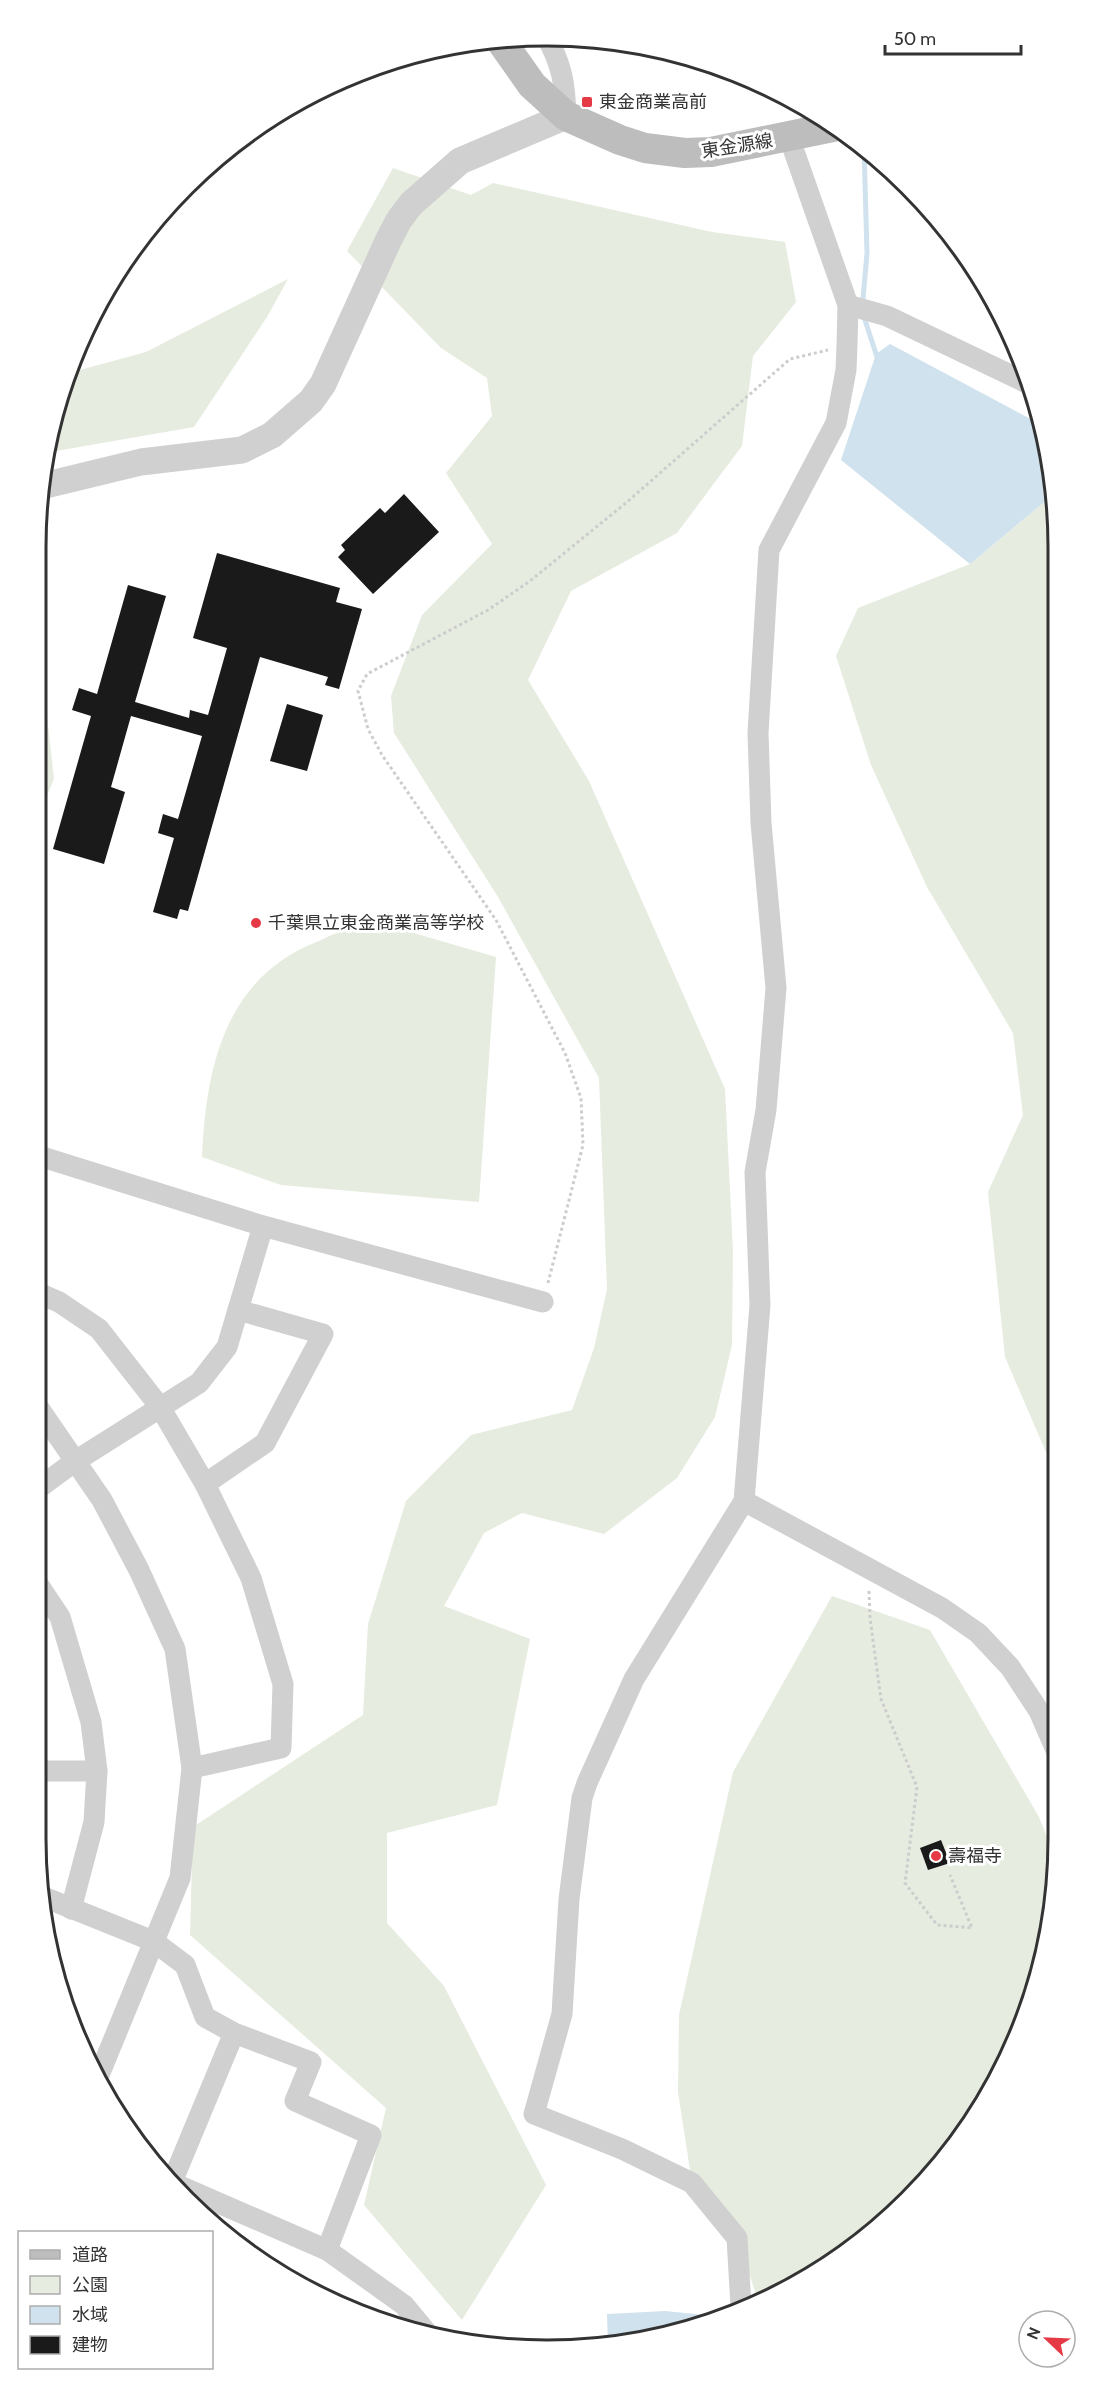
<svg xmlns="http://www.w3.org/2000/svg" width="1095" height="2387" viewBox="0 0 1095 2387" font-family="Cabin,'Noto Sans JP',sans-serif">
	<rect width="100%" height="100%" fill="#fff"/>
	<g fill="#e6ecdf">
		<path d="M393 168 471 195 493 183 712 232 785 242 796 302 753 356 742 446 677 533 571 591 528 680 589 781 725 1089 733 1252 732 1345 715 1417 677 1478 604 1534 522 1513 484 1533 444 1606 530 1639 497 1805 387 1833V1923L444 1986 546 2185 462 2320 364 2205 386 2108 190 1935 193 1827 363 1715 368 1624 406 1501 471 1435 572 1410 594 1348 607 1289 599 1078 498 897 394 733 391 696 422 615 492 544 446 473 492 416 487 378 441 348 347 251Z"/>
		<path d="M288 279 267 317 194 427 56 451 36 549 46 448 69 373 146 352Z"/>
		<path d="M1055 493 1058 1480 1005 1357 988 1192 1023 1115 1013 1033 927 887 871 765 836 656 858 608 970 564Z"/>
		<path d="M36 616 54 779 36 821Z"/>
		<path d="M400 929 496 957 479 1202 281 1185 202 1157C206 1069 224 980 314 943 324 939 334 933 344 931 362 928 382 930 400 929Z"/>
		<path d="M832 1596 930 1630 1039 1817 1057 1862 1049 1939 1020 2035 932 2177 803 2283 758 2300 737 2238 692 2183 678 2092 679 2015 733 1772Z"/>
	</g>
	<g fill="#cfe2ee">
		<path d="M890 344 1040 424 1055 480V493L970 564 841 460 876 354Z"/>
		<path d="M665 2311 715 2316 647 2341 608 2345 607 2314Z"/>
	</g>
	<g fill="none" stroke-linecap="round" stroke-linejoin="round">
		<g stroke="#cfe2ee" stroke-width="5">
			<path d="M863 299 867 253 864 147"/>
			<path d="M865 320 878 360"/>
		</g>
	</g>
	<g fill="#1a1a1a">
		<path d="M404 494 439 532 373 594 338 557 345 550 341 545 380 508 385 513Z"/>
		<path d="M217 553 340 588 336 602 362 609 339 689 325 685 328 677 260 657 188 911 180 909 177 919 153 912 174 838 158 833 163 814 178 819 202 736 131 716 111 787 125 792 104 864 53 849 91 716 72 710 79 688 97 694 128 585 166 596 135 702 189 718 190 710 208 715 227 648 193 638Z"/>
		<path d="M287 704 323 715 307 771 270 761Z"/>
		<path d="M941 1840 950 1863 928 1870 920 1848Z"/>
	</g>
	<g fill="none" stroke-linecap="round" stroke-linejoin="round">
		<g stroke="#cdcdcd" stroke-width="3" stroke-dasharray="3 3" stroke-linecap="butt">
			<path d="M548 1283 583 1145 581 1098 565 1053 496 920 382 755 368 729 358 691 367 674 488 610 530 581 627 502 790 359 828 350"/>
			<path d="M869 1591 870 1618 881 1699 917 1787 905 1883 937 1925 972 1928 950 1875"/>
		</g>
		<g stroke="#d0d0d0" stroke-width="21">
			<path d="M546 36C562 65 565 83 566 116"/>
			<path d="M848 305 887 316 1029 384"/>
			<path d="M36 1155 263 1226 543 1302"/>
			<path d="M36 1292 59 1302 99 1329 160 1407 205 1484 251 1578 283 1684 281 1748 192 1768"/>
			<path d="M36 1404 102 1500 139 1570 175 1649 192 1768 180 1878 97 2080"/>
			<path d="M205 1484 265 1443 323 1334 238 1310"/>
			<path d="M36 1490 74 1462 199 1383 227 1347 263 1226"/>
			<path d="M744 1501 942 1608 978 1633 1010 1667 1039 1711 1059 1757"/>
			<path d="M36 1581 60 1617 91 1722 97 1771 94 1822 71 1909"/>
			<path d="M36 1771H97"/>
			<path d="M46 1898 153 1941 185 1965 205 2017 234 2033 311 2062 295 2101 371 2135 327 2250"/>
			<path d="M168 2181 327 2250 404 2305 428 2334"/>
			<path d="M172 2182 234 2033"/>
			<path d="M741 2306 737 2238 692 2183 622 2149 534 2114 562 2014 569 1899 582 1798 587 1783 634 1679 744 1501 760 1305 755 1172 766 1110 776 988 761 823 758 733 769 550 836 423 846 370 847 345 848 305 789 137"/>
		</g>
		<path stroke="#d0d0d0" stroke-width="27" d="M42 486 141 462 242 450 272 435 311 401 323 384 389 239 399 220 411 204 460 161 566 116"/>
		<path stroke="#bdbdbd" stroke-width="30" d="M501 41 532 85 566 116 620 140 645 148 685 153 711 152 833 127"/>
	</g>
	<g fill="#e63946" stroke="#fff" stroke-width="2">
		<rect x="581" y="96" width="12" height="12" rx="3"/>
		<circle cx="256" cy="923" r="6"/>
		<circle cx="936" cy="1856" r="6"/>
	</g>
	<g text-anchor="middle" stroke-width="6" stroke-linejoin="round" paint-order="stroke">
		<g font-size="18" fill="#333" stroke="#fff" text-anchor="start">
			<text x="599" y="108">東金商業高前</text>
			<text x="268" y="929">千葉県立東金商業高等学校</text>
			<text x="948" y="1862">壽福寺</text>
		</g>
		<g font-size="18" fill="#333" stroke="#fff">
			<text transform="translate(737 146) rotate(-9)" y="6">東金源線</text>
		</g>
	</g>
	<path d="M0 0H1095V2387H0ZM547 46H547A501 501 0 0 1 1048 547V1839A501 501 0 0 1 547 2340H547A501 501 0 0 1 46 1839V547A501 501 0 0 1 547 46Z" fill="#fff" fill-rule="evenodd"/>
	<path fill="none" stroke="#333" stroke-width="3" d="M547 46H547A501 501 0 0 1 1048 547V1839A501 501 0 0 1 547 2340H547A501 501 0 0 1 46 1839V547A501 501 0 0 1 547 46Z"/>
	<rect x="18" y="2231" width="195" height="138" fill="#ffffff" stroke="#adadad" stroke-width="1.5"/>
	<rect x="30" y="2250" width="30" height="9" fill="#bdbdbd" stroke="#adadad" stroke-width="1.5"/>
	<text x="72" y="2261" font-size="18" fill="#333333">道路</text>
	<rect x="30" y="2276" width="30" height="18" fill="#e6ecdf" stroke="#adadad" stroke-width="1.5"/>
	<text x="72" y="2291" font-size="18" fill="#333333">公園</text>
	<rect x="30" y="2306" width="30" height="18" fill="#cfe2ee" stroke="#adadad" stroke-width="1.5"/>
	<text x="72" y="2321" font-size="18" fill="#333333">水域</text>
	<rect x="30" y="2336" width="30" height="18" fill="#1a1a1a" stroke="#adadad" stroke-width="1.5"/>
	<text x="72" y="2351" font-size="18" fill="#333333">建物</text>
	<g transform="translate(1047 2339) rotate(293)"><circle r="28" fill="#ffffff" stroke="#adadad" stroke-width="1.5"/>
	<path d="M0-4.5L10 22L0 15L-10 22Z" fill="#e63946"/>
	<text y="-9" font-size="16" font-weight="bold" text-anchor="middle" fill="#333333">N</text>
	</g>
	<path d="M885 45v9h136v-9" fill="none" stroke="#333333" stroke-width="3"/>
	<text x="894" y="45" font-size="18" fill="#333333" stroke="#ffffff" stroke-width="4.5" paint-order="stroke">50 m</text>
</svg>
